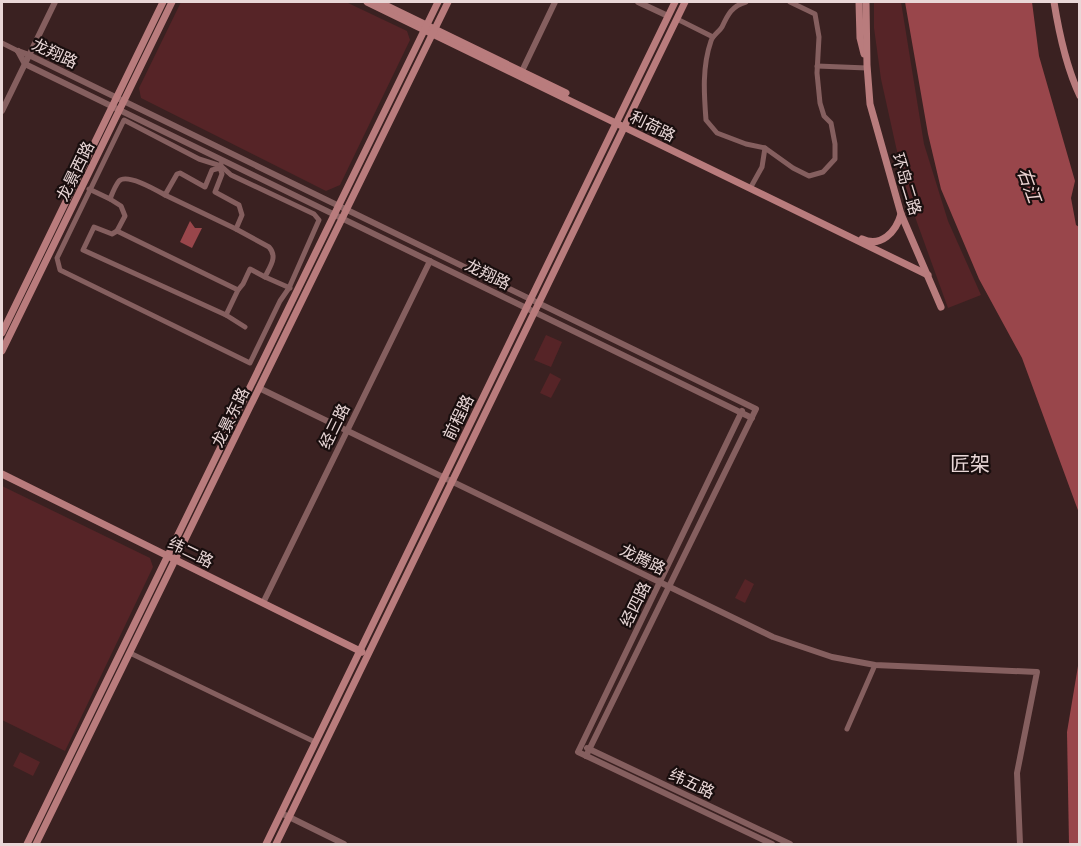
<svg xmlns="http://www.w3.org/2000/svg" width="1081" height="846" viewBox="0 0 1081 846" font-family="'Space Grotesk','Noto Sans SC',sans-serif">
	<rect width="100%" height="100%" fill="#3a2121"/>
	<g fill="#562427">
		<path d="M181 2H346L407 31 410 40 340 185 326 191 141 98 139 88Z"/>
		<path d="M874 2H901L924 144 948 221 981 295 948 308 906 192 881 79 874 28Z"/>
		<path d="M546 335 562 342 551 367 534 360Z"/>
		<path d="M550 373 561 379 551 398 540 393Z"/>
		<path d="M2 486 150 558 153 567 65 751 2 720Z"/>
		<path d="M745 579 754 584 745 603 735 598Z"/>
		<path d="M20 752 40 762 33 776 13 766Z"/>
	</g>
	<g fill="#99464b">
		<path d="M905 2H1032L1039 56 1075 181 1071 198 1076 225 1079 227V513L1022 358 979 279 941 189 928 134Z"/>
		<path d="M190 221 195 228H202L192 248 180 242Z"/>
		<path d="M1079 660V844H1069L1067 732Z"/>
	</g>
	<g fill="none" stroke-linecap="round" stroke-linejoin="round">
		<g stroke="#855f5f" stroke-width="5">
			<path d="M746 2C732 6 728 14 722 27 719 32 713 35 711 41 702 67 704 94 706 120L717 133 746 144 765 148 793 168 809 176 823 172 835 159V144L831 123 824 116 820 103 817 73 819 37 815 14 790 2"/>
			<path d="M677 19 713 37"/>
			<path d="M2 43 18 51"/>
			<path d="M817 66 867 68"/>
			<path d="M124 120 199 159 221 166 231 175 314 214 319 220 289 288 280 301 250 363 60 270 57 258Z"/>
			<path d="M221 164 220 168 222 174 215 192 239 205 242 215 236 229 269 247C278 257 270 266 265 277L290 288"/>
			<path d="M752 185 762 167 765 148"/>
			<path d="M89 189 110 199C112 194 115 186 119 181 127 173 156 190 165 195L177 174 180 173 205 187 212 170 220 168"/>
			<path d="M165 195 236 229"/>
			<path d="M110 199 121 206 125 216 117 231 238 290 226 315"/>
			<path d="M117 231 112 234 94 227 83 250 226 315 245 327"/>
			<path d="M238 290 243 284 250 269 265 277"/>
			<path d="M130 653 315 742"/>
			<path d="M847 729 875 665"/>
		</g>
		<g stroke="#855f5f" stroke-width="6">
			<path d="M638 2 668 16"/>
			<path d="M18 51 29 55 756 409 586 756"/>
			<path d="M18 51 25 64 752 418"/>
			<path d="M522 71 555 2"/>
			<path d="M2 111 55 2"/>
			<path d="M259 388 773 637 832 657 875 665 1037 672 1017 773 1020 844"/>
			<path d="M742 411 578 752 772 844"/>
			<path d="M263 603 430 261"/>
			<path d="M587 748 790 844"/>
			<path d="M281 813 344 844"/>
		</g>
		<g stroke="#b97c7d" stroke-width="7">
			<path d="M367 2 928 275"/>
			<path d="M379 2 566 93"/>
			<path d="M859 2 860 38 864 54"/>
			<path d="M866 2 867 65 870 104 901 214 941 307"/>
			<path d="M1054 2C1059 33 1066 67 1080 96"/>
			<path d="M862 239C881 248 896 232 901 214"/>
			<path d="M2 333 163 2"/>
			<path d="M2 351 172 2"/>
			<path d="M2 474 362 652"/>
			<path d="M27 844 438 2"/>
			<path d="M36 844 448 2"/>
			<path d="M266 844 675 2"/>
			<path d="M276 844 685 2"/>
		</g>
	</g>
	<g text-anchor="middle" stroke-width="4.5" stroke-linejoin="round" paint-order="stroke">
		<g font-size="16" fill="#e9d7d7" stroke="#190e0e">
			<text transform="translate(55 53) rotate(25)" y="6">龙翔路</text>
			<text transform="translate(653 126) rotate(26)" y="6">利荷路</text>
			<text transform="translate(75 171) rotate(-64)" y="6">龙景西路</text>
			<text transform="translate(907 184) rotate(73)" y="6">环岛二路</text>
			<text transform="translate(488 274) rotate(26)" y="6">龙翔路</text>
			<text transform="translate(230 417) rotate(-64)" y="6">龙景东路</text>
			<text transform="translate(458 417) rotate(-64)" y="6">前程路</text>
			<text transform="translate(334 426) rotate(-64)" y="6">经三路</text>
			<text transform="translate(191 552) rotate(26)" y="6">纬二路</text>
			<text transform="translate(643 559) rotate(26)" y="6">龙腾路</text>
			<text transform="translate(635 604) rotate(-64)" y="6">经四路</text>
			<text transform="translate(692 783) rotate(25)" y="6">纬五路</text>
		</g>
		<g font-size="18" font-style="italic" fill="#eed5d4" stroke="#190e0e">
			<text transform="translate(1029 185) rotate(70)" y="6">右江</text>
		</g>
		<g font-size="20" fill="#e9d7d7" stroke="#190e0e">
			<text x="970" y="471">匠架</text>
		</g>
	</g>
	<rect width="1081" height="846" fill="none" stroke="#e9d7d7" stroke-width="6"/>
</svg>
